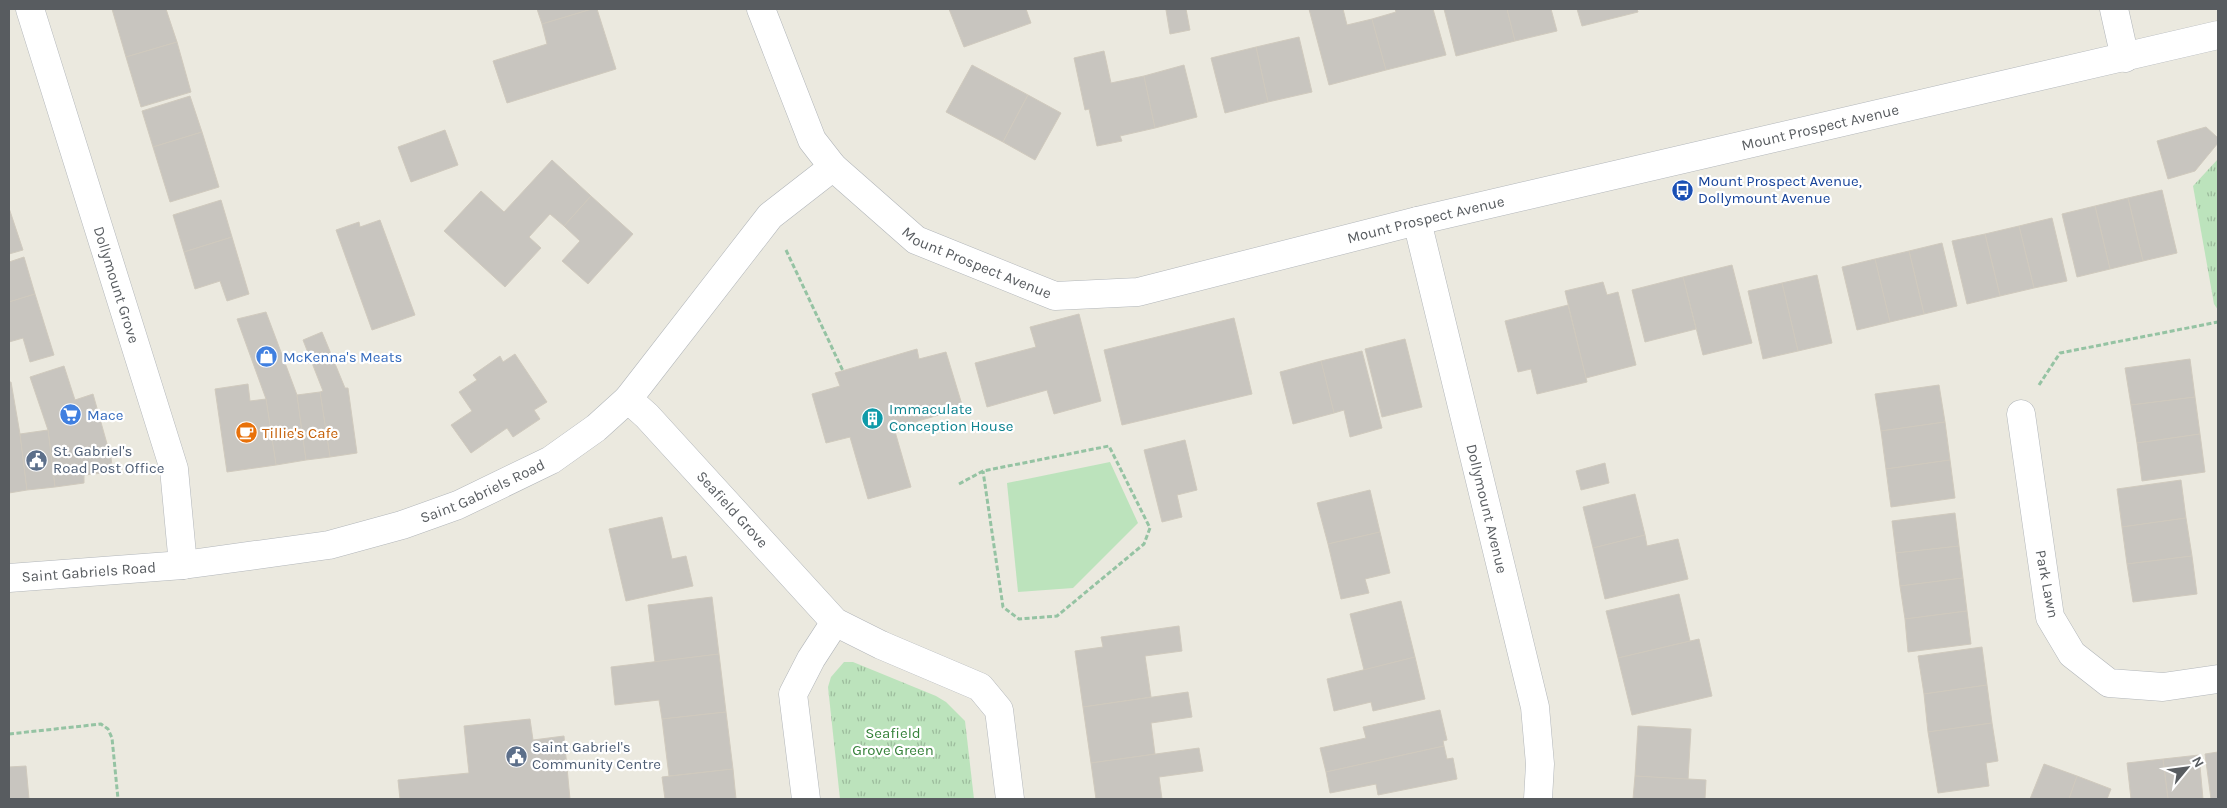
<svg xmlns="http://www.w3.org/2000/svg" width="2227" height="808" viewBox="0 0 2227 808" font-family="Karla,sans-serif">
	<defs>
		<pattern id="park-tufts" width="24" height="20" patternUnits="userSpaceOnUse" patternTransform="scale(1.25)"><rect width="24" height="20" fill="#bce3bc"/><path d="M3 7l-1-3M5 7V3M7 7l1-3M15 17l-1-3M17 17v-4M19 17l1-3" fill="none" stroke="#9cbb9c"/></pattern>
	</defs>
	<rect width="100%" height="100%" fill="#ebe9df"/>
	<path fill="#bce3bc" d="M1110 462 1138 523 1073 588 1018 592 1007 483Z"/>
	<g fill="url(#park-tufts)">
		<path d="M2218 159V310L2214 304 2193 186Z"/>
		<path d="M844 662H853L936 696 946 702 965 721 974 799H840L828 687 831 677Z"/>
	</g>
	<g fill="#c8c5bf" stroke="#d0cabe">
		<path d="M112 9H166L177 42 126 57Z"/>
		<path d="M537 9H592L542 24Z"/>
		<path d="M592 9H597L616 69 507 103 493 61 547 44 542 24Z"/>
		<path d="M949 9H1026L1031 23 964 47Z"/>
		<path d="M1171 9H1186L1190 30 1170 34 1166 10Z"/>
		<path d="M1309 9H1343L1347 25 1372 19 1386 70 1329 85Z"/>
		<path d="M1395 9H1433L1446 55 1386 70 1372 19 1396 12Z"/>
		<path d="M1444 9H1507L1515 41 1456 56Z"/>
		<path d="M1507 9H1551L1557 31 1515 41Z"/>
		<path d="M1577 9H1637L1638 12 1582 26Z"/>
		<path d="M1299 37 1312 92 1268 102 1256 47Z"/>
		<path d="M177 42 191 92 141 107 126 57Z"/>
		<path d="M1256 47 1268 102 1225 113 1211 58Z"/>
		<path d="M1104 51 1111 83 1144 76 1155 128 1120 136 1122 141 1097 146 1089 109 1085 110 1074 58Z"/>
		<path d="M972 65 1028 95 1003 142 946 112Z"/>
		<path d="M1184 65 1197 117 1155 128 1144 76Z"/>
		<path d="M1028 95 1061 113 1035 160 1003 142Z"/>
		<path d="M190 96 202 132 153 147 142 111Z"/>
		<path d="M2206 127 2218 138V143L2195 171 2168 179 2157 141Z"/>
		<path d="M445 130 458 165 411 182 398 147Z"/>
		<path d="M202 132 219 187 170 202 153 147Z"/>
		<path d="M552 160 591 196 564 226 550 214 529 237 541 248 505 287 444 231 481 191 504 212Z"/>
		<path d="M2162 190 2177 253 2143 261 2128 198Z"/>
		<path d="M591 196 633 234 588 284 562 261 580 241 564 226Z"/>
		<path d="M2128 198 2143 261 2110 269 2095 206Z"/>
		<path d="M221 200 232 237 184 252 173 215Z"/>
		<path d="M2095 206 2110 269 2077 277 2062 214Z"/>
		<path d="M9 208 23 250 9 254Z"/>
		<path d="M2052 218 2067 281 2034 288 2019 226Z"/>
		<path d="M380 220 415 315 372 330 336 230 359 222 360 227Z"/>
		<path d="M2019 226 2034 288 2000 296 1985 234Z"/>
		<path d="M1985 234 2000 296 1967 304 1952 241Z"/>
		<path d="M232 237 249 294 227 301 220 281 195 289 184 252Z"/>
		<path d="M1942 243 1957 306 1924 314 1909 251Z"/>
		<path d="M1909 251 1924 314 1890 322 1875 259Z"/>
		<path d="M24 257 35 294 9 302V262Z"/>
		<path d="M1875 259 1890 322 1857 330 1842 267Z"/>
		<path d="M1732 265 1752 343 1703 355 1683 277Z"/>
		<path d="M1817 275 1832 343 1798 351 1782 283Z"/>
		<path d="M1683 277 1696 329 1645 342 1632 290Z"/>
		<path d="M1603 282 1607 295 1618 292 1636 365 1586 378 1565 291Z"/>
		<path d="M1782 283 1798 351 1763 359 1748 291Z"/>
		<path d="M35 294 54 355 30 362 23 338 9 342V302Z"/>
		<path d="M1568 305 1587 382 1537 394 1531 369 1518 372 1505 321Z"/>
		<path d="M266 312 297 395 306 460 276 465 266 399 237 319Z"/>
		<path d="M1079 314 1101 401 1054 414 1047 390 987 407 975 363 1036 347 1030 327Z"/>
		<path d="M1234 318 1252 394 1122 425 1104 350Z"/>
		<path d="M322 332 345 388H348L357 453 330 457 320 392 323 391 303 340Z"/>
		<path d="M1405 339 1422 407 1382 417 1365 349Z"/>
		<path d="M917 349 919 359 946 352 963 408 894 428 911 487 868 499 850 437 826 443 812 394 840 386 835 373Z"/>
		<path d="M1362 351 1382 428 1350 437 1344 410 1334 413 1321 361Z"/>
		<path d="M515 354 547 402 534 410 540 419 513 437 507 428 471 453 451 425 472 411 459 392 477 380 473 375 500 356 503 362Z"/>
		<path d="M2190 359 2195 397 2131 405 2125 368Z"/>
		<path d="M1321 361 1334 413 1293 424 1280 372Z"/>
		<path d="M64 366 75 400 93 394 111 458 113 472 84 475V483L55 487 48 430 30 377Z"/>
		<path d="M9 382H11L20 434 27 490 9 493Z"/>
		<path d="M248 384 250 401 266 399 276 465 227 472 215 389Z"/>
		<path d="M1939 385 1945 422 1881 431 1875 394Z"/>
		<path d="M320 392 330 457 306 460 297 395Z"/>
		<path d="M2195 397 2200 434 2137 443 2131 405Z"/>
		<path d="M1945 422 1950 460 1886 469 1881 431Z"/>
		<path d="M48 430 55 487 27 490 20 434Z"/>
		<path d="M2200 434 2205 472 2142 481 2137 443Z"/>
		<path d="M1185 440 1197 490 1177 495 1182 517 1162 522 1144 450Z"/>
		<path d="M1950 460 1955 498 1891 507 1886 469Z"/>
		<path d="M1605 463 1609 483 1581 490 1576 471Z"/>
		<path d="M2181 480 2186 518 2122 527 2117 489Z"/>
		<path d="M1370 490 1380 532 1328 544 1317 503Z"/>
		<path d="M1635 494 1645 535 1593 548 1583 507Z"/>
		<path d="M1955 513 1959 546 1896 553 1892 521Z"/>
		<path d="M662 517 672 559 686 556 693 586 626 601 609 529Z"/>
		<path d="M2186 518 2192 556 2127 564 2122 527Z"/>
		<path d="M1380 532 1390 573 1365 579 1369 593 1341 599 1328 544Z"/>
		<path d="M1645 535 1647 546 1678 539 1688 579 1605 599 1593 548Z"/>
		<path d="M1959 546 1963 578 1900 586 1896 553Z"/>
		<path d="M2192 556 2197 594 2133 602 2127 564Z"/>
		<path d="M1963 578 1967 611 1905 619 1900 586Z"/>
		<path d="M1679 594 1690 641 1618 658 1606 611Z"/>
		<path d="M712 597 719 654 655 662 648 605Z"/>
		<path d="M1401 601 1415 657 1364 670 1350 614Z"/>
		<path d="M1967 611 1971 644 1908 652 1905 619Z"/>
		<path d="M1179 626 1182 651 1145 656 1151 697 1083 707 1075 651 1103 647 1101 637Z"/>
		<path d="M1699 639 1712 696 1632 715 1618 658Z"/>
		<path d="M1982 647 1987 685 1924 694 1918 656Z"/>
		<path d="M719 654 726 712 662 719 659 700 615 705 611 667Z"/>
		<path d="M1415 657 1425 699 1373 711 1371 702 1334 711 1327 679Z"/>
		<path d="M1987 685 1992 723 1928 732 1924 694Z"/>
		<path d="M1188 692 1192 717 1151 723 1155 754 1091 763 1083 707Z"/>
		<path d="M1440 710 1447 740 1443 741 1444 746 1326 772 1320 748 1366 738 1363 727Z"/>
		<path d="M726 712 733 769 669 776 662 719Z"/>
		<path d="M530 719 533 740 564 736 570 799H400L398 780 469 773 464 726Z"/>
		<path d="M1992 723 1998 761 1986 763 1989 786 1938 793 1928 732Z"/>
		<path d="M1638 726 1691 729 1688 780 1635 776Z"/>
		<path d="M1444 746 1447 759 1453 758 1457 779 1378 795 1376 784 1330 793 1326 772Z"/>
		<path d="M1199 748 1203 771 1159 777 1162 799H1096L1091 763Z"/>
		<path d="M2218 752V799H2211L2205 754Z"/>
		<path d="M2199 755 2203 799H2168L2163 759Z"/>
		<path d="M2163 759 2168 799H2131L2127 763Z"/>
		<path d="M2044 764 2077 776 2069 799H2030Z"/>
		<path d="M26 766 29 799H9V767Z"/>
		<path d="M733 769 736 799H665L662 777Z"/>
		<path d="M1635 776 1706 780 1705 799H1633Z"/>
		<path d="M2077 776 2111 789 2107 799H2069Z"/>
	</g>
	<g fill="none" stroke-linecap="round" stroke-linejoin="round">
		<defs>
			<g id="minor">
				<path id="s1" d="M30 9 174 469 183 565"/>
				<path id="s2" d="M761 9 812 140 833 167 916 240 1055 296 1138 292 1417 221 2218 35"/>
				<path d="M2114 9 2125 58"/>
				<path id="s3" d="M1417 221 1535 707 1540 764 1538 799"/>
				<path id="s4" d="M628 399 647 416 835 622 881 645 980 687 999 710 1010 799"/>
				<path d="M2021 414 2050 617 2072 654 2109 683 2163 687 2218 679"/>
				<path id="s5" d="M9 578 183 565 329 545 402 525 458 505 551 460 596 428 628 399 770 216 833 167"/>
				<path d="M806 799 793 694 811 659 835 622"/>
			</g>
		</defs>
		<use href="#minor" stroke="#b2b6ba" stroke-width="29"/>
		<g stroke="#95c3a3" stroke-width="3" stroke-dasharray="5 2.5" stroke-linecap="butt">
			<path d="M786 250 843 371"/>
			<path d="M2039 385 2060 353 2218 322"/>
			<path d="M959 484 983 471 1109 446 1150 528 1144 544 1057 616 1019 619 1003 607 983 471"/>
			<path d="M9 734 101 724 108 729 112 738 118 799"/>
		</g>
		<use href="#minor" stroke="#fff" stroke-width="28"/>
	</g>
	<defs>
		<symbol id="bus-disc" viewBox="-11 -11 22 22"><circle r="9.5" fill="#1a4fb4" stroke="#fff"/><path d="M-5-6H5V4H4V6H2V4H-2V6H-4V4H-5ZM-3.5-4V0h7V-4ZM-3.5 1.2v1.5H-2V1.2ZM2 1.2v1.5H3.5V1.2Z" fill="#fff"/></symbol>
		<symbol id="shop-disc" viewBox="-11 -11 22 22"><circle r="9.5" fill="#3f7fe0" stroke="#fff"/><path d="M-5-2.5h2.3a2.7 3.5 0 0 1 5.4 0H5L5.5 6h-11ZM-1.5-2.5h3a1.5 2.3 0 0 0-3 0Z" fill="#fff"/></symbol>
		<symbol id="supermarket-disc" viewBox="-11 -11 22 22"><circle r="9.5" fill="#3f7fe0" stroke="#fff"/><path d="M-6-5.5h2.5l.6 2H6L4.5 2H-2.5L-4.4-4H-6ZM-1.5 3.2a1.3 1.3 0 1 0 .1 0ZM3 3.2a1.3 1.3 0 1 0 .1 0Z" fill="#fff"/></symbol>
		<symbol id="building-disc" viewBox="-11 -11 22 22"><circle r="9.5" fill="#0f9aa8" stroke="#fff"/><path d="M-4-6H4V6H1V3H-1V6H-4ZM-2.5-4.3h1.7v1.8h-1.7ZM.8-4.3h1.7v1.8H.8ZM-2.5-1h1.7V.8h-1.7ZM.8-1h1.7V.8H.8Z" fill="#fff"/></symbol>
		<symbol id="cafe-disc" viewBox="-11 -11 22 22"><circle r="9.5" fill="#e8710a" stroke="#fff"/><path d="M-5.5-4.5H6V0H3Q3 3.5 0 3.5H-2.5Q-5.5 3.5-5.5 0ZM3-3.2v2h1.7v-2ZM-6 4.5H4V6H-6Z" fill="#fff"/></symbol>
		<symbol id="civic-disc" viewBox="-11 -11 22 22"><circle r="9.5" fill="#5c6f8a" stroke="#fff"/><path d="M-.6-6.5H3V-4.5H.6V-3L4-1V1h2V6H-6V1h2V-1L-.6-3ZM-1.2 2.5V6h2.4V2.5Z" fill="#fff"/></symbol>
	</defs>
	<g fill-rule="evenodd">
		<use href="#bus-disc" x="1670" y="178" width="25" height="25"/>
		<use href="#shop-disc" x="254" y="344" width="25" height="25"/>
		<use href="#supermarket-disc" x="58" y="402" width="25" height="25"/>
		<use href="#building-disc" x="860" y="406" width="25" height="25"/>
		<use href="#cafe-disc" x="234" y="420" width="25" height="25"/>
		<use href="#civic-disc" x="24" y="448" width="25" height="25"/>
		<use href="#civic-disc" x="504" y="744" width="25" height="25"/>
	</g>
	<g text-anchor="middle" stroke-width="4.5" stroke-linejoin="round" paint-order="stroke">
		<g font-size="15" fill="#585c60" stroke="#fff">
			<text dy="5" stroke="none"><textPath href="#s2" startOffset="1220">Mount Prospect Avenue</textPath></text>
			<text dy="5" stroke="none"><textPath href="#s2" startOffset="815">Mount Prospect Avenue</textPath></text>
			<text dy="5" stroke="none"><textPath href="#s2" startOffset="350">Mount Prospect Avenue</textPath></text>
			<text dy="5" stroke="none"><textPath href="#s1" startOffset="289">Dollymount Grove</textPath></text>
			<text dy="5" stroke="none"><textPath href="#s5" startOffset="485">Saint Gabriels Road</textPath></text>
			<text dy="5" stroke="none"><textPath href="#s3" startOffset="296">Dollymount Avenue</textPath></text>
			<text dy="5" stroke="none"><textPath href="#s4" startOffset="152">Seafield Grove</textPath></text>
			<text dy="5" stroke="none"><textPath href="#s5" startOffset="80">Saint Gabriels Road</textPath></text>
			<text transform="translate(2047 584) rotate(79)" y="5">Park Lawn</text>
		</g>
		<g font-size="15" fill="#164399" stroke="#fff" text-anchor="start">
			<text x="1698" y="186">Mount Prospect Avenue,<tspan x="1698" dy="17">Dollymount Avenue</tspan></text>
		</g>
		<g font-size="15" fill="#366cbe" stroke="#fff" text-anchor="start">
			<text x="283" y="362">McKenna's Meats</text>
			<text x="87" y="420">Mace</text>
		</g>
		<g font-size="15" fill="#0d838f" stroke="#fff" text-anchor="start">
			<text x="889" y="414">Immaculate<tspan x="889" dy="17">Conception House</tspan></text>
		</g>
		<g font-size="15" fill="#c56008" stroke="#fff" text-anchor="start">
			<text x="262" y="438">Tillie's Cafe</text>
		</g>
		<g font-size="15" fill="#4e5e75" stroke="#fff" text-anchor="start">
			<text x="53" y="456">St. Gabriel's<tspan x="53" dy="17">Road Post Office</tspan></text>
			<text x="532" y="752">Saint Gabriel's<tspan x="532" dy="17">Community Centre</tspan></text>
		</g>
		<g font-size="15" fill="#36823a" stroke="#fff">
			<text x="893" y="738">Seafield<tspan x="893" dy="17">Grove Green</tspan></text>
		</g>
	</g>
	<rect width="2227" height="808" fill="none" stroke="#585c60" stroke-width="20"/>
	<g transform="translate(2187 768) rotate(61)" stroke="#ffffff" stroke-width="4" paint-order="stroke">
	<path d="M0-4L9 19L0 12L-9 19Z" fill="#585c60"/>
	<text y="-8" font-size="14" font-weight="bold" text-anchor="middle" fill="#585c60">N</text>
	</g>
</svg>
